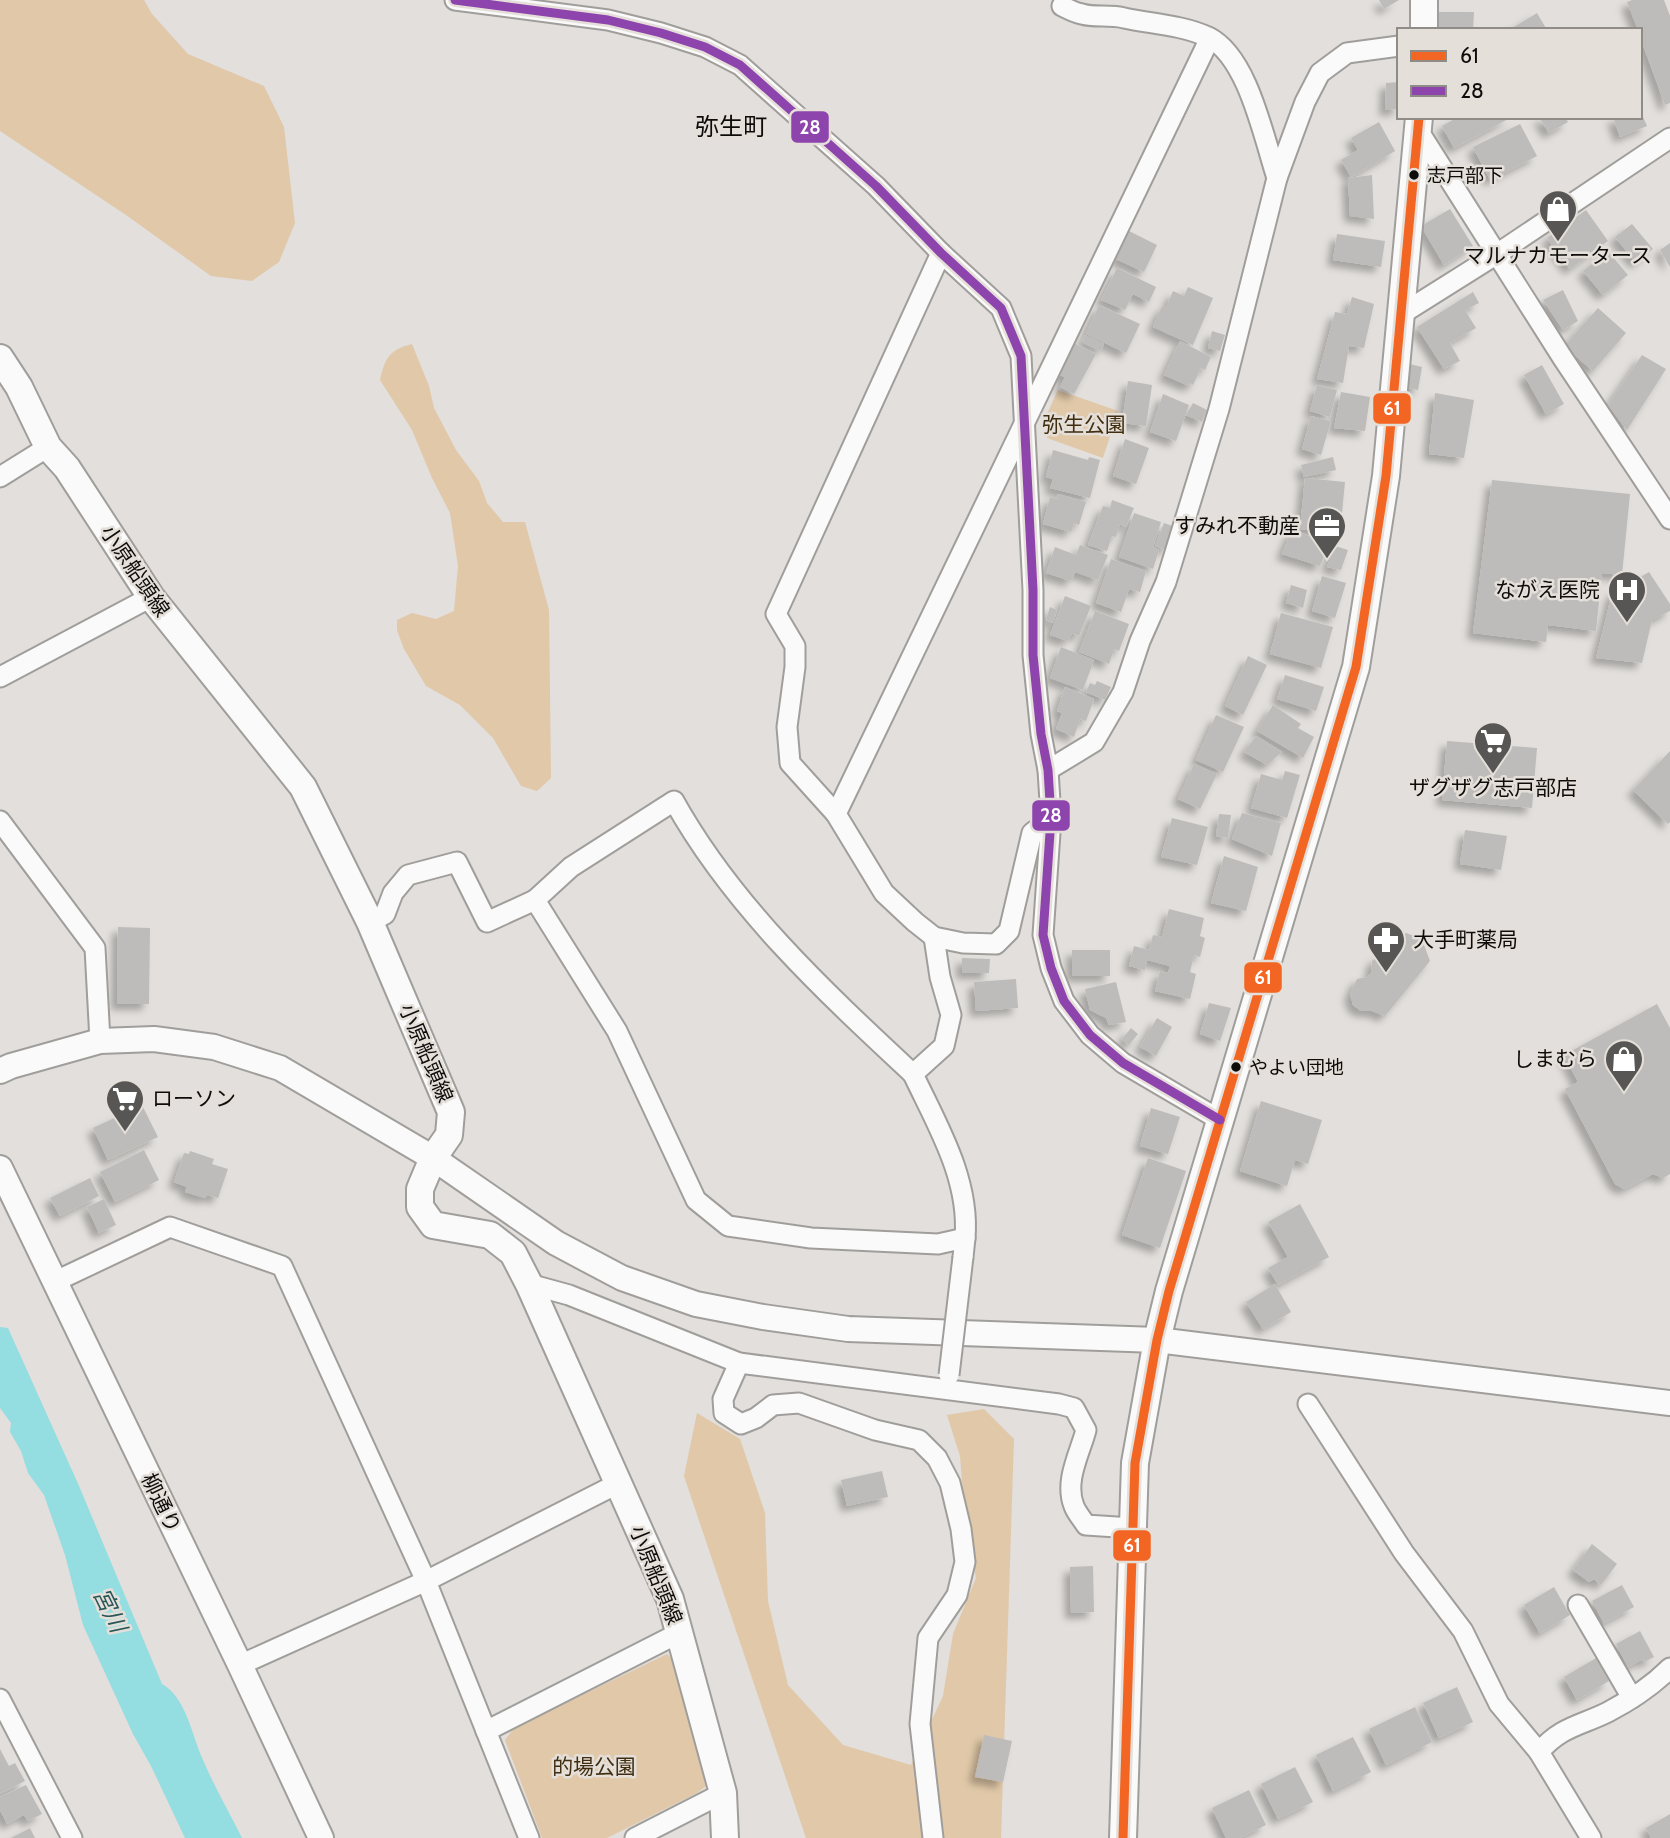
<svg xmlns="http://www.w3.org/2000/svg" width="1670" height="1838" viewBox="0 0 1670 1838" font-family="Cabin,'Noto Sans JP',sans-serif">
	<defs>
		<filter id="shadow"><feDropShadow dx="-6" dy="6" stdDeviation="3.5" flood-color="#0004"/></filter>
	</defs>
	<rect width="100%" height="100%" fill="#e2dfdc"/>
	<g fill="#e0c8a8">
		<path d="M0 0H144L152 14 188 54 264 86 284 127 295 223 279 262 252 281 211 276 126 215 0 131Z"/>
		<path d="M412 344 429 386 434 408 456 450 479 481 487 503 503 522H525L549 610 551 778 537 791 521 786 493 738 460 705 426 686 404 649 397 630V620L412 613 436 619 454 611 458 566 450 513 432 478 412 430 380 380C385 358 389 350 412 344Z"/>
		<path d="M1058 390 1118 411 1103 458 1047 438V414Z"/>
		<path d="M984 1409 1014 1439 1001 1838H806L684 1476 697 1413 740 1439 765 1513 768 1601 788 1685 843 1745 911 1765 943 1696 953 1634 976 1578 964 1507 960 1456 947 1415Z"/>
		<path d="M667 1654 673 1660 706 1786 697 1793 607 1838H542L505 1740 514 1728Z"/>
	</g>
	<path fill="#94dde1" d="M0 1327 8 1328 79 1486 162 1684C186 1697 192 1736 203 1760 214 1786 229 1812 242 1838H185L151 1766 133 1734 83 1625 65 1555 44 1495 28 1473 21 1451 10 1432 11 1423 0 1408Z"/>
	<g fill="#bebcba" filter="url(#shadow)">
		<path d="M1379 0H1399L1384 9Z"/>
		<path d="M1632 0H1664L1670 16V103L1665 105 1640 37V30H1638L1627 2Z"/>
		<path d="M1439 12H1474L1473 30H1439Z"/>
		<path d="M1537 13 1547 30H1509Z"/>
		<path d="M1399 82V109L1385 110 1386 83Z"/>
		<path d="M1640 110 1647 126 1620 137 1613 117H1640Z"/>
		<path d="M1458 117H1512L1454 148 1442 126Z"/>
		<path d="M1539 117H1565L1568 122 1549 133Z"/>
		<path d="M1379 122 1395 151 1351 177 1341 160 1358 150 1351 138Z"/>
		<path d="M1520 124 1537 156 1490 180 1473 147Z"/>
		<path d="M1372 175 1374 219 1350 216 1348 178Z"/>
		<path d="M1450 209 1473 246 1444 265 1421 226Z"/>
		<path d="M1586 210 1608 241 1570 269 1547 238Z"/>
		<path d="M1632 224 1653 249 1636 263 1615 237Z"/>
		<path d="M1129 231 1157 245 1144 272 1116 259Z"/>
		<path d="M1337 234 1385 241 1381 267 1333 260Z"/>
		<path d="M1670 243V267L1660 250Z"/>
		<path d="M1608 251 1628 275 1603 295 1583 271Z"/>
		<path d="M1117 268 1156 287 1149 302 1133 294 1125 310 1101 300Z"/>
		<path d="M1188 287 1213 298 1193 345 1153 327 1162 306 1166 308 1173 291 1184 296Z"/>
		<path d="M1563 290 1578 321 1563 330 1543 300Z"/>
		<path d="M1473 292 1479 303 1465 310 1476 328 1450 343 1460 361 1444 369 1417 327Z"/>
		<path d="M1352 297 1374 304 1364 348 1349 346 1343 383 1317 379 1335 312 1347 314Z"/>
		<path d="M1099 305 1140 324 1126 353 1086 334Z"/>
		<path d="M1598 308 1626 333 1593 371 1564 346Z"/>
		<path d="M1212 331 1225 335 1220 351 1208 348Z"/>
		<path d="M1085 335 1104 344 1101 351 1082 342Z"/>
		<path d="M1180 341 1211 357 1205 370 1201 368 1193 385 1190 383 1189 386 1164 375Z"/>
		<path d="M1074 343 1096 354 1074 394 1060 387 1065 377 1057 374Z"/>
		<path d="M1642 355 1666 369 1627 430 1608 405Z"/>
		<path d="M1405 363 1422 367 1418 390 1400 386Z"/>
		<path d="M1542 365 1564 404 1546 414 1524 375Z"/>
		<path d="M1128 381 1152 385 1146 426 1122 423Z"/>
		<path d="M1317 385 1337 390 1330 417 1310 411Z"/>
		<path d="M1341 392 1370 397 1365 431 1334 428Z"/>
		<path d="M1435 393 1474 400 1464 458 1429 454Z"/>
		<path d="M1163 394 1189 405 1176 441 1150 432Z"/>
		<path d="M1193 403 1207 410 1202 422 1186 415Z"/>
		<path d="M1311 416 1331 421 1321 455 1302 449Z"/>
		<path d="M1125 439 1149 448 1136 484 1113 476Z"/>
		<path d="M1053 450 1088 460 1089 457 1100 460 1090 498 1050 488 1053 479 1046 477Z"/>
		<path d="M1333 457 1336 470 1304 477 1301 465Z"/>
		<path d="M1305 478 1345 482 1340 534 1300 529Z"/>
		<path d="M1492 480 1630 494 1622 575 1602 573 1596 631 1548 625 1546 642 1473 633Z"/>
		<path d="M1058 494 1086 502 1079 525 1074 523 1071 532 1043 524 1050 497 1057 499Z"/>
		<path d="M1112 500 1134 508 1126 527 1120 524 1116 537 1112 536 1107 551 1088 545 1103 506 1110 508Z"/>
		<path d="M1134 513 1161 522 1153 547 1159 550 1153 569 1119 557Z"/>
		<path d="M1164 523 1175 527 1166 550 1155 546Z"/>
		<path d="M1292 529 1329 544 1320 566 1282 554Z"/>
		<path d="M1080 545 1108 555 1098 580 1075 572 1071 581 1046 573 1055 547 1076 555Z"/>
		<path d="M1335 546 1348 550 1341 570 1327 567Z"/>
		<path d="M1111 559 1146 571 1140 592 1129 589 1121 612 1096 603Z"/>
		<path d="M1649 572 1670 604V611L1652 620 1642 663 1596 658 1612 593Z"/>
		<path d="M1322 576 1346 583 1335 618 1312 611Z"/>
		<path d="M1291 585 1307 590 1303 608 1286 603Z"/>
		<path d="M1065 596 1091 606 1079 636 1072 633 1068 641 1050 635Z"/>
		<path d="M1050 607 1057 610 1053 623 1046 620Z"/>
		<path d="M1095 611 1129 624 1119 651 1114 649 1109 664 1079 652Z"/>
		<path d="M1281 613 1333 627 1321 668 1270 654Z"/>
		<path d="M1061 647 1094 660 1083 690 1050 678Z"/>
		<path d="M1248 656 1267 665 1243 715 1225 706Z"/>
		<path d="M1285 675 1324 687 1316 711 1277 699Z"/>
		<path d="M1097 681 1111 687 1105 700 1086 692 1090 683 1095 685Z"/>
		<path d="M1065 687 1094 699 1086 721 1080 719 1074 737 1056 729 1062 713 1057 711Z"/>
		<path d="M1273 705 1301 724 1298 728 1314 737 1303 758 1257 731Z"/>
		<path d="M1216 715 1244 727 1223 772 1196 760Z"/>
		<path d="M1256 736 1282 752 1267 765 1244 752Z"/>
		<path d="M1447 741 1537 748 1532 808 1442 800Z"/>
		<path d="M1670 751V822L1668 824 1633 790Z"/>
		<path d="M1194 764 1217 774 1200 809 1178 799Z"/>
		<path d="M1285 771 1300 775 1287 818 1251 808 1261 774 1282 780Z"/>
		<path d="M1242 813 1281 823 1272 856 1232 839Z"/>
		<path d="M1219 814 1231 815 1228 838 1216 836Z"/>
		<path d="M1172 818 1208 827 1197 865 1161 857Z"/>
		<path d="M1465 830 1507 836 1501 870 1460 864Z"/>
		<path d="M1224 856 1258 867 1246 911 1211 903Z"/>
		<path d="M1169 909 1204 918 1200 936 1205 938 1200 957 1194 955 1190 972 1196 974 1190 999 1155 991 1160 971 1168 973 1170 966 1147 960 1145 970 1129 966 1134 946 1149 950 1153 935 1162 937Z"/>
		<path d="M118 927 150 928 149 1004H117Z"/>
		<path d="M1406 933 1417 937 1424 945 1430 961 1385 1016 1372 1011H1361L1353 1005 1350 994 1357 979 1367 977 1371 973 1372 961 1378 957 1394 952 1396 936Z"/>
		<rect x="1072" y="950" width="38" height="26"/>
		<path d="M962 958 990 959 989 973H962Z"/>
		<path d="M1016 979 1018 1008 976 1011 974 982Z"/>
		<path d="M1116 982 1126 1022 1109 1025 1106 1018 1090 1010 1085 989Z"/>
		<path d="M1209 1003 1231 1008 1220 1041 1200 1034Z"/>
		<path d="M1657 1004 1670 1028V1174L1663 1178 1653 1174 1624 1189 1615 1184 1565 1089 1578 1082 1564 1055Z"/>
		<path d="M1157 1018 1172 1027 1156 1056 1140 1047Z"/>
		<path d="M1131 1028 1138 1034 1129 1045 1122 1039Z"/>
		<path d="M1261 1101 1322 1120 1308 1164 1295 1160 1287 1186 1240 1171Z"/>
		<path d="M142 1105 158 1137 108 1160 93 1128Z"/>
		<path d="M1151 1108 1180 1117 1168 1154 1140 1146Z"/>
		<path d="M144 1150 159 1180 115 1202 100 1172Z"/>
		<path d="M190 1151 214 1159 212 1164 228 1169 218 1198 207 1195 205 1198 185 1192 187 1187 174 1182 184 1153 189 1154Z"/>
		<path d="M1148 1158 1186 1171 1160 1248 1122 1235Z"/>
		<path d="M90 1178 99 1196 60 1216 50 1198Z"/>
		<path d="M104 1199 116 1225 99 1233 87 1207Z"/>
		<path d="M1300 1204 1329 1257 1278 1285 1268 1268 1288 1257 1268 1222Z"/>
		<path d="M1275 1284 1291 1312 1263 1329 1246 1302Z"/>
		<path d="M882 1471 888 1497 847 1506 841 1480Z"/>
		<path d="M1592 1544 1617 1564 1601 1585 1594 1579 1589 1582 1573 1570Z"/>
		<path d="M1093 1566 1094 1612 1071 1613 1070 1567Z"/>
		<path d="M1622 1585 1634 1607 1604 1623 1592 1601Z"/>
		<path d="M1554 1587 1570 1615 1540 1633 1524 1605Z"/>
		<path d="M1640 1631 1654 1657 1644 1662 1643 1659 1628 1667 1616 1644Z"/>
		<path d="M1596 1658 1609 1681 1577 1700 1564 1677Z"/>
		<path d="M1457 1687 1473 1722 1439 1738 1423 1703Z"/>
		<path d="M1415 1707 1432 1742 1386 1765 1369 1729Z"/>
		<path d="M984 1735 1012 1741 1003 1782 975 1777Z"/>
		<path d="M1353 1737 1371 1772 1333 1791 1316 1755Z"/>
		<path d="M0 1749 9 1766 15 1763 25 1781 0 1794Z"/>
		<path d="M1295 1767 1313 1802 1278 1819 1261 1784Z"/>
		<path d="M26 1785 42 1814 28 1821 24 1815 7 1824 0 1810V1797Z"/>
		<path d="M1249 1790 1266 1825 1240 1838H1226L1212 1808Z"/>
		<path d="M1670 1814V1838H1651L1646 1828Z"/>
		<path d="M30 1828 35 1838H11Z"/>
	</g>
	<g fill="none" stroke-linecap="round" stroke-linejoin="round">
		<defs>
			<g id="minor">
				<path d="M455 0 608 20 661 33 705 47 740 65 876 186 941 253 1001 308 1021 356 1033 590V655L1041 734 1048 770 1051 818 1043 935 1051 968 1064 1001 1090 1035 1123 1063 1220 1120"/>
				<path d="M1062 6C1068 9 1075 13 1082 14 1094 18 1110 14 1124 18 1152 24 1182 25 1208 37 1248 56 1264 139 1277 178"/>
				<path d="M1418 130 1562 357 1670 519"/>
				<path d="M941 253 776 614 795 646V667L787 727 790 763 836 814 884 893 915 922 934 937 963 943 996 944 1009 931 1032 833 1051 818"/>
				<path d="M1400 315 1497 254 1670 138"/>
				<path d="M0 477 48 447"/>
				<path d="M0 677 151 597"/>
				<path d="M1048 770 1094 742 1123 692 1140 641 1166 582 1219 409 1277 178 1305 102 1320 73 1347 53 1399 46"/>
				<path d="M836 814 1210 38"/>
				<path d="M0 821 95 948 100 1041"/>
				<path d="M535 900 571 867 674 801C733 907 825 992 913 1074L944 1046 951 1015 940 977 934 937"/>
				<path d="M370 922 385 914 393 893 408 875 457 862 487 922 535 900 617 1031 696 1200 728 1226 811 1238 938 1244 965 1238 963 1257"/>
				<path d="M913 1074C937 1125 970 1179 965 1238"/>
				<path d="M54 1282 170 1227 282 1266 426 1581 529 1838"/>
				<path d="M529 1284 569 1295 739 1363 1059 1404 1074 1408 1086 1430C1080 1453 1064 1481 1074 1506 1076 1512 1082 1519 1086 1525L1132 1528"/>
				<path d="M739 1363 723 1399 724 1413 741 1424 756 1418 773 1405 799 1403 875 1430 919 1440 937 1458 950 1483 961 1529 965 1562 957 1595 928 1638 920 1724 933 1838"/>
				<path d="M1308 1404 1404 1553 1463 1631 1499 1704 1539 1752"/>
				<path d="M1578 1605 1632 1698"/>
				<path d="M240 1665 426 1581 617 1484"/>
				<path d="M0 1699 72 1838"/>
				<path d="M486 1731 679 1633"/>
				<path d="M635 1838 723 1793"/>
				<path d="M1591 1838 1539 1752C1562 1726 1580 1726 1608 1712 1631 1700 1652 1686 1670 1668"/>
			</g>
			<g id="tertiary">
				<path d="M0 1071 11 1066 100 1041 154 1039 214 1047 280 1068 433 1158 556 1243 622 1278 696 1304 763 1317 848 1329 1157 1340 1670 1403"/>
				<path d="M0 1168 240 1665 321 1838"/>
			</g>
			<g id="secondary">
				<path d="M1424 30V0"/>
				<path d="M0 358 19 387 48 447 67 468 151 597 303 787 370 922 451 1112 449 1135 433 1158 420 1189V1207L433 1225 490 1235 513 1253 529 1284 670 1599 723 1793 725 1838"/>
				<path d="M1123 1838 1135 1463 1157 1340 1169 1291 1356 667 1386 476 1419 117"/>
			</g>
		</defs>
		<use href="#minor" stroke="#a09e9b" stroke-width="23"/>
		<use href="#tertiary" stroke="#a09e9b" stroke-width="28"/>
		<use href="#secondary" stroke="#a09e9b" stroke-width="30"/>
		<use href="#minor" stroke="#fbfafa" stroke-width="19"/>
		<use href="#tertiary" stroke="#fbfafa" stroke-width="24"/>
		<use href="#secondary" stroke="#fbfafa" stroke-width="26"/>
		<defs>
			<path id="minor-bridge" d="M949 1375 963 1257"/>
		</defs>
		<use href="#minor-bridge" stroke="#a09e9b" stroke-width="23" stroke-linecap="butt"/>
		<use href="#minor-bridge" stroke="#fbfafa" stroke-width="19"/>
		<defs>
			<path id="bus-1" d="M1123 1838 1135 1463 1157 1340 1169 1291 1356 667 1386 476 1419 117"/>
			<path id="bus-2" d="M455 0 608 20 661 33 705 47 740 65 876 186 941 253 1001 308 1021 356 1033 590V655L1041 734 1048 770 1051 818 1043 935 1051 968 1064 1001 1090 1035 1123 1063 1220 1120"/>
		</defs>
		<use href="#bus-1" stroke="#e5dfd9" stroke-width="14"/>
		<use href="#bus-2" stroke="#e5dfd9" stroke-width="14"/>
		<use href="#bus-1" stroke="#f26522" stroke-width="9"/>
		<use href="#bus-2" stroke="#8e44ad" stroke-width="9"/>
	</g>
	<defs>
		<symbol id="shop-pin" viewBox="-11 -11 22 30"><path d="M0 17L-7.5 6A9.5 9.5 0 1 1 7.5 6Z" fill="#585654" stroke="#e5dfd9"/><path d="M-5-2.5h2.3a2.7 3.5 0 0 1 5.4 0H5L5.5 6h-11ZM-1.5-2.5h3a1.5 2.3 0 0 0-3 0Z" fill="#fff"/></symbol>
		<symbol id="office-pin" viewBox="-11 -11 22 30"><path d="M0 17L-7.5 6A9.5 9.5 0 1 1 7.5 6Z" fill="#585654" stroke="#e5dfd9"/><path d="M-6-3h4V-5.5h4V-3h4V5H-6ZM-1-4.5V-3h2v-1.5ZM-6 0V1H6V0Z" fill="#fff"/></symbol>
		<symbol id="hospital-pin" viewBox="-11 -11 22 30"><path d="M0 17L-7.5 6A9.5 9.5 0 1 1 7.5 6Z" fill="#585654" stroke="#e5dfd9"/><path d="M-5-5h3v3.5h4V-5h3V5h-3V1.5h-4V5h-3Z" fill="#fff"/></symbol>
		<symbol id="supermarket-pin" viewBox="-11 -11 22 30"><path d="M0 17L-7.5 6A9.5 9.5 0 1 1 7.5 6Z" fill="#585654" stroke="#e5dfd9"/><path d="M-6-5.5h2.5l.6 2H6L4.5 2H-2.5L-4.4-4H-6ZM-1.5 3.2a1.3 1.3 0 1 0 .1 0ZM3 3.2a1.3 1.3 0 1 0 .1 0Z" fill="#fff"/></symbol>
		<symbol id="pharmacy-pin" viewBox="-11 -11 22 30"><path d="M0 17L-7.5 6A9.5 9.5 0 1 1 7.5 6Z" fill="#585654" stroke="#e5dfd9"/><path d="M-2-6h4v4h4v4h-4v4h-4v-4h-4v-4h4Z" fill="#fff"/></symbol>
	</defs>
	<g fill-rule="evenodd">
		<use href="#shop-pin" x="1536" y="187" width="44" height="60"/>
		<use href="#office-pin" x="1305" y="504" width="44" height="60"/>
		<use href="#hospital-pin" x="1605" y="568" width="44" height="60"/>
		<use href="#supermarket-pin" x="1471" y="719" width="44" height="60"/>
		<use href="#pharmacy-pin" x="1364" y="918" width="44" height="60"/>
		<use href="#shop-pin" x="1602" y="1037" width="44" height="60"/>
		<use href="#supermarket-pin" x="103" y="1077" width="44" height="60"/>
	</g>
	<g fill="#0d0c0a" stroke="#e5dfd9" stroke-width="2.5">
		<circle cx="1414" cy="175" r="6"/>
		<circle cx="1236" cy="1067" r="6"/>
	</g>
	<g text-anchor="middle" stroke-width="5" stroke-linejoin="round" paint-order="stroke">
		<g font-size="19" fill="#0d0c0a" stroke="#e5dfd9" text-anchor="start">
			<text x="1427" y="182">志戸部下</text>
			<text x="1249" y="1074">やよい団地</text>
		</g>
		<g font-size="21" fill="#0d0c0a" stroke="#e5dfd9" text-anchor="end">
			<text x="1558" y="263" text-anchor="middle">マルナカモータース</text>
			<text x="1300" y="533">すみれ不動産</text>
			<text x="1600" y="597">ながえ医院</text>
			<text x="1493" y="795" text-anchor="middle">ザグザグ志戸部店</text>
			<text x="1413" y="947" text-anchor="start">大手町薬局</text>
			<text x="1597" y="1066">しまむら</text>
			<text x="152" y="1106" text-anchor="start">ローソン</text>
		</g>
		<g font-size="21" fill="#412e11" stroke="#e5dfd9">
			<text x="1084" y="432">弥生公園</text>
			<text x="594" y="1774">的場公園</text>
		</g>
		<g font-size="21" fill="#0d0c0a" stroke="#e5dfd9">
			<text transform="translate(135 571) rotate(56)" y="7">小原船頭線</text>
			<text transform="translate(426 1053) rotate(67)" y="7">小原船頭線</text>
			<text transform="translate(161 1503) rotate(64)" y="7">柳通り</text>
			<text transform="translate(656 1575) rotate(68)" y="7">小原船頭線</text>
		</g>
		<g font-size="23" font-style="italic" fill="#28575a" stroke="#e5dfd9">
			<text transform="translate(110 1610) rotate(64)" y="8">宮川</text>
		</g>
		<g font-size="24" fill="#0d0c0a" stroke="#e5dfd9">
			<text x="731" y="135">弥生町</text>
		</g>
	</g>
	<g stroke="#e5dfd9" stroke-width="2.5">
		<rect x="790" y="110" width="40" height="34" rx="7" fill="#8e44ad"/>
		<rect x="1372" y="392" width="40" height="33" rx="7" fill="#f26522"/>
		<rect x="1031" y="799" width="40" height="33" rx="7" fill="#8e44ad"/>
		<rect x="1243" y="961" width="40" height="33" rx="7" fill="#f26522"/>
		<rect x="1112" y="1529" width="40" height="33" rx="7" fill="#f26522"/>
	</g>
	<g font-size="19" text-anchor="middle" font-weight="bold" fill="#fff">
		<text x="810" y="134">28</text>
		<text x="1392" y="415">61</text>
		<text x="1051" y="822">28</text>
		<text x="1263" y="984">61</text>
		<text x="1132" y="1552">61</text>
	</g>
	<rect x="1397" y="28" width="245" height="91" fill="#e5dfd9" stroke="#8f8b86" stroke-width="2"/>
	<rect x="1411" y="51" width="35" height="10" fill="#f26522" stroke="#8f8b86" stroke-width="2"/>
	<text x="1460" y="63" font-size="21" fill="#0d0c0a">61</text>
	<rect x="1411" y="86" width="35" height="10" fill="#8e44ad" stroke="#8f8b86" stroke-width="2"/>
	<text x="1460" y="98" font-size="21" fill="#0d0c0a">28</text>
</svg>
